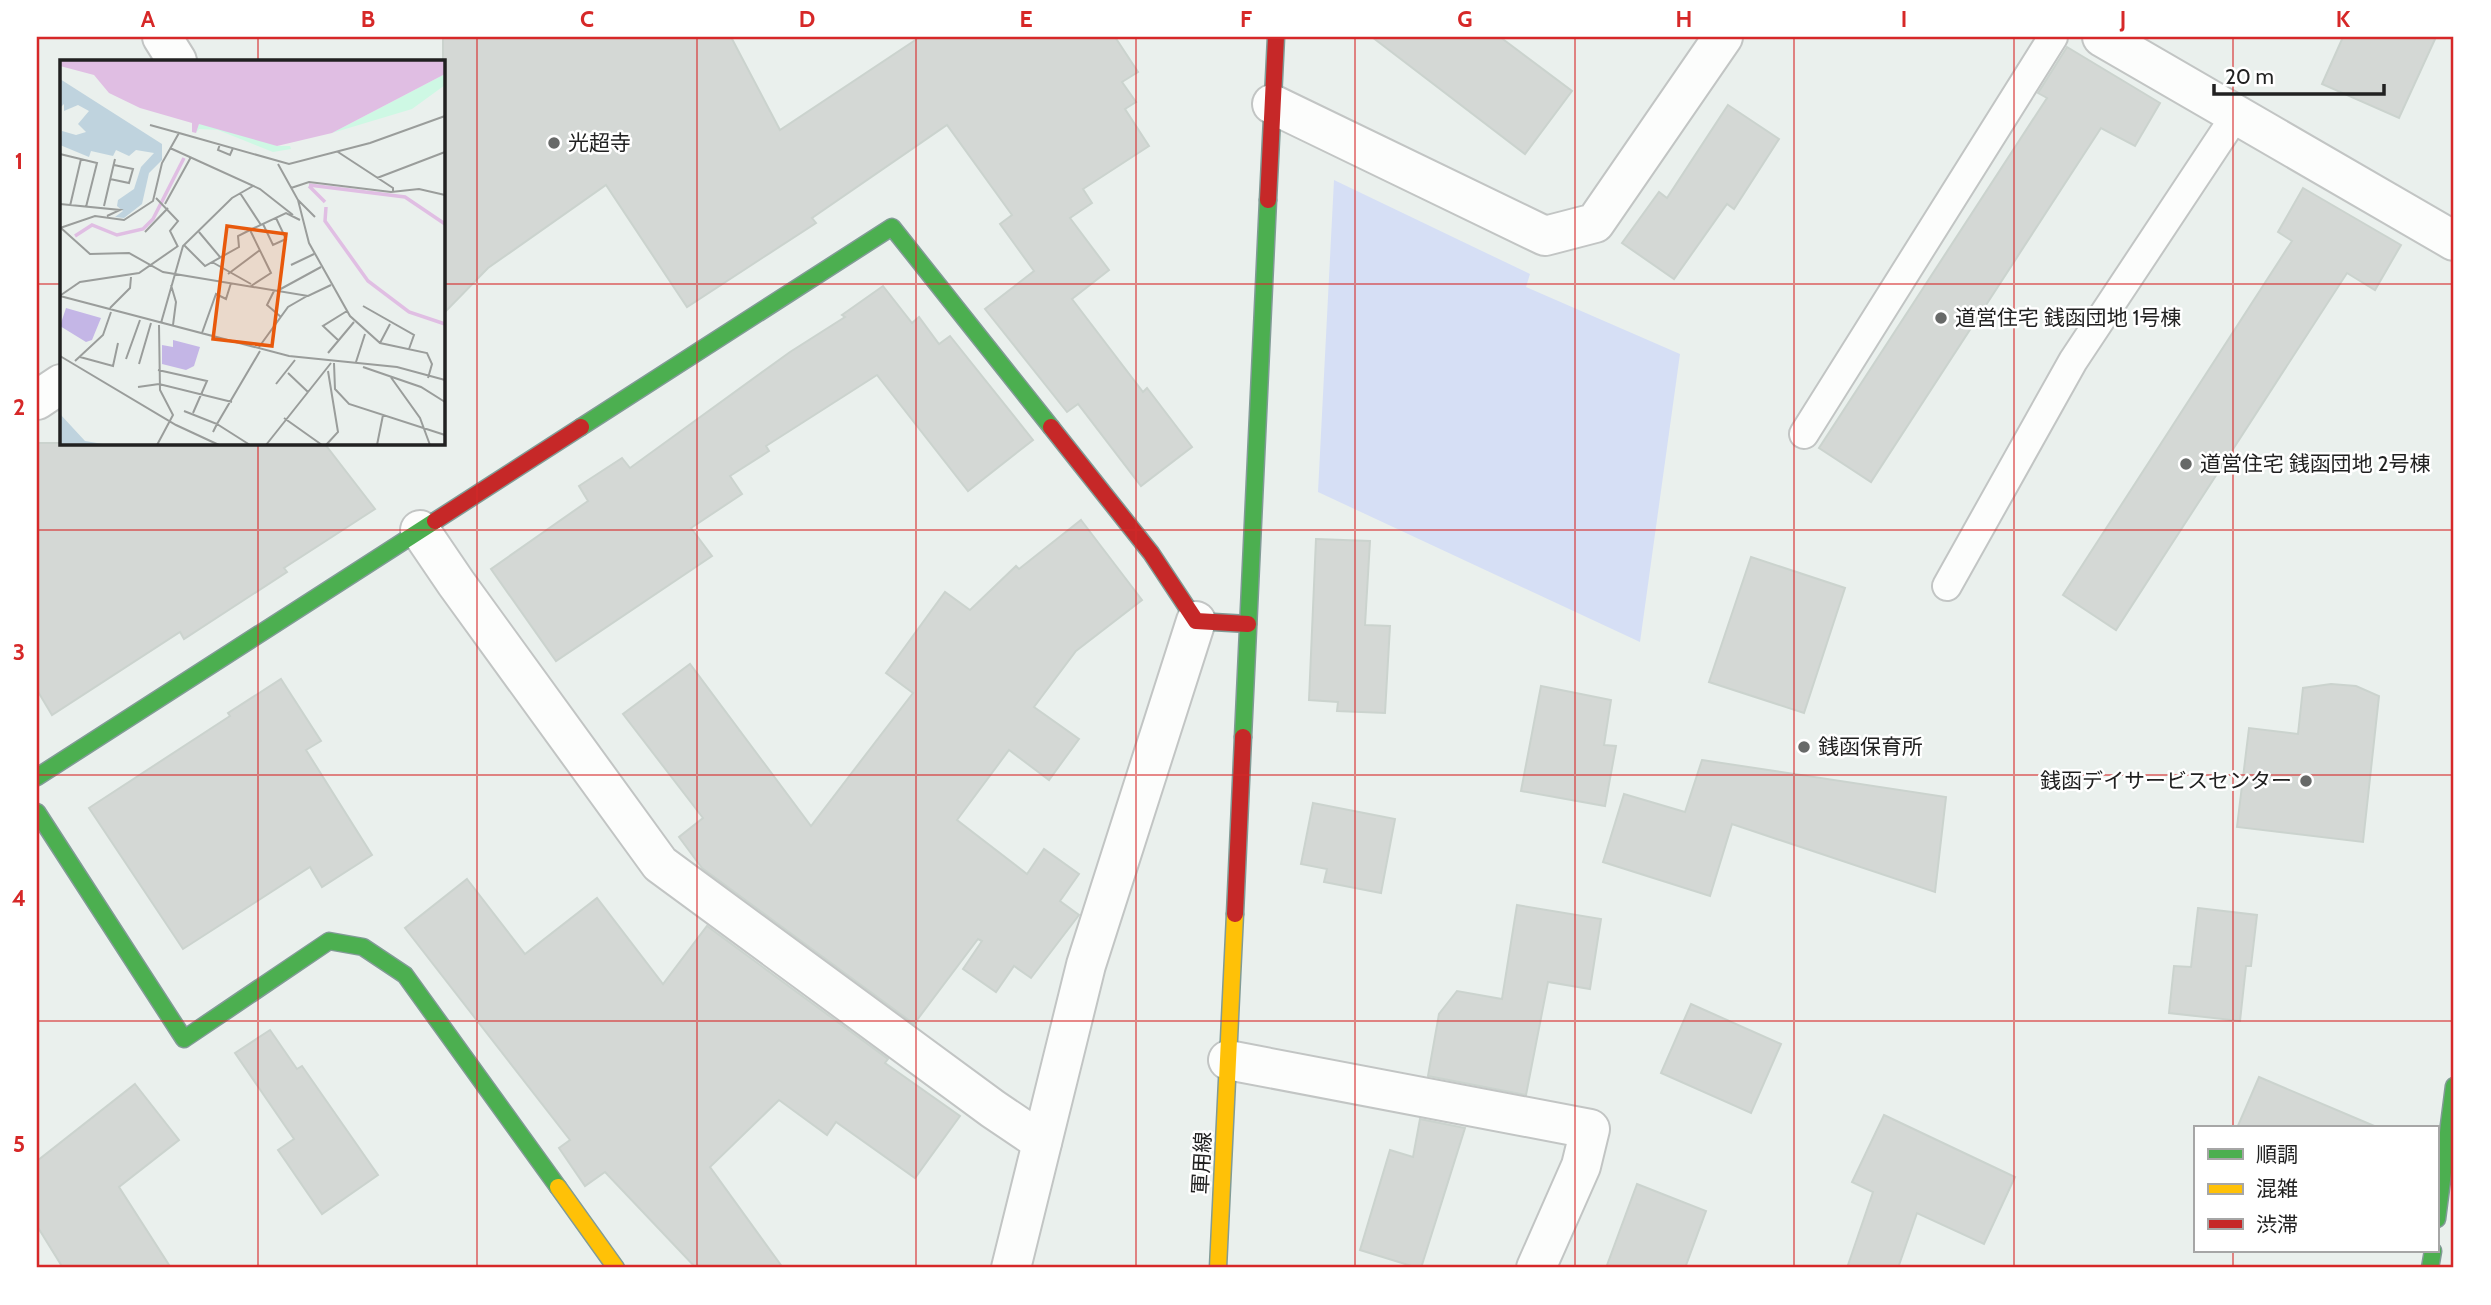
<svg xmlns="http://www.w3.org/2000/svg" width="2491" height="1305" viewBox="0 0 2491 1305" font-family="Cabin,'Noto Sans JP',sans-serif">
	<rect width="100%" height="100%" fill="#eaf0ed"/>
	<path fill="#d6dff5" d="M1334 180 1530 274 1526 287 1680 354 1640 642 1318 492Z"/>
	<g fill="#d4d8d5" stroke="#cbd3ce" stroke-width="2">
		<path d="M443 37H731L780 130 920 37H1115L1138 72 1122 82 1136 102 1125 109 1149 146 1083 189 1092 203 1070 218 1109 270 1072 299 1143 392 1147 388 1192 447 1141 486 1078 404 1067 412 985 309 1034 271 1000 224 1012 215 947 125 812 218 816 223 687 307 606 185 488 268 443 314Z"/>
		<path d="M1372 37H1500L1572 91 1525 154Z"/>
		<path d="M2343 37H2436L2399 118 2322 84Z"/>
		<path d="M2067 47 2160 103 2135 146 2101 128 1871 482 1819 448 2047 98 2038 93Z"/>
		<path d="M1728 105 1779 139 1734 209 1727 204 1674 279 1622 243 1659 192 1667 198Z"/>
		<path d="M2303 188 2401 245 2375 290 2347 273 2116 630 2063 595 2292 241 2278 232Z"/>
		<path d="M883 286 912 323 919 317 939 344 950 336 1033 440 968 491 877 375 766 446 769 451 730 476 742 494 691 528 712 556 556 661 491 569 588 501 579 486 622 458 630 468 790 352 845 317 842 315Z"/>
		<path d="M37 443H324L375 509 284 568 287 572 184 639 180 632 52 715 37 690Z"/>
		<path d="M1081 520 1142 600 1076 651 1034 707 1079 739 1049 780 1009 750 957 820 1027 874 1044 849 1079 874 1060 901 1079 915 1031 978 1014 966 996 992 963 969 982 941 978 939 914 1024 702 868 679 837 703 818 623 714 690 664 811 826 913 693 886 673 945 592 970 610 1016 566 1019 569Z"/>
		<path d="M1316 539 1370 541 1365 625 1390 626 1385 713 1337 711 1338 702 1309 700Z"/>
		<path d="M1751 557 1845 588 1804 713 1709 682Z"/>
		<path d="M281 679 321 741 306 750 372 855 322 887 310 867 183 949 89 808 230 716 228 713Z"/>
		<path d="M2331 684 2356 686 2379 696 2363 842 2237 827 2249 728 2298 734 2303 688Z"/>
		<path d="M1541 686 1611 700 1604 745 1616 746 1605 806 1521 791Z"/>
		<path d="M1702 760 1946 797 1935 892 1732 824 1710 896 1603 862 1624 794 1685 812Z"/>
		<path d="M1313 803 1395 819 1381 893 1324 882 1327 869 1301 864Z"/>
		<path d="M467 879 525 954 597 898 663 984 707 926 888 1059 885 1063 960 1116 915 1178 836 1122 827 1135 779 1100 710 1167 783 1268H696L605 1172 585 1186 559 1148 570 1140 405 928Z"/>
		<path d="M1517 905 1601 919 1590 989 1548 982 1526 1095 1428 1076 1439 1014 1457 991 1502 999Z"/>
		<path d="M2198 908 2257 915 2251 966H2246L2240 1021 2169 1013 2174 966 2191 967Z"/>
		<path d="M1691 1004 1781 1044 1751 1113 1661 1073Z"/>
		<path d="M270 1030 297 1069 302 1066 378 1175 322 1214 278 1150 294 1139 235 1053Z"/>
		<path d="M2259 1077 2379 1128H2237Z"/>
		<path d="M135 1084 179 1140 119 1187 171 1268H63L37 1226V1161Z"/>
		<path d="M1884 1115 2015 1177 1984 1244 1917 1213 1898 1268H1847L1873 1192 1852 1182Z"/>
		<path d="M1420 1119 1465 1128 1421 1268H1418L1360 1250 1390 1150 1413 1157Z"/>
		<path d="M1637 1184 1706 1211 1685 1268H1606Z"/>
	</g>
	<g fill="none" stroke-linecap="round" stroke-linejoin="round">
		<defs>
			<g id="lane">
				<path d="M1804 434 2053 37"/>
				<path d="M1947 586 2073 361 2236 115"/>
			</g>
			<g id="street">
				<path d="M162 37 177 61"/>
				<path d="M2102 37 2454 241"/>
				<path d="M1272 104 1545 236 1595 223 1723 37"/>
				<path d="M37 400 61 384"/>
				<path d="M420 530 456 583 660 864 993 1109 1042 1142"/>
				<path d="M1228 1060 1590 1129 1581 1166 1536 1268"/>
				<path d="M1011 1268 1086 965 1196 621"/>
			</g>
			<g id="fast">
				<path d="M581 427 892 227 1051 427"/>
				<path d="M1243 737 1268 200"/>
				<path d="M37 777 435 521"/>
				<path d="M37 812 184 1039 329 941 363 947 405 975 558 1187"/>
				<path d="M2437 1219 2454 1086"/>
				<path d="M2430 1268 2433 1251"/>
			</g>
			<g id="slow">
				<path d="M558 1187 616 1268"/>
				<path d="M1218 1268 1235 914"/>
			</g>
			<g id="jam">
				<path d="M1268 200 1276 37"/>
				<path d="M1051 427 1151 553 1196 621 1248 624"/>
				<path d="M435 521 581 427"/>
				<path d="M1235 914 1243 737"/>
			</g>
		</defs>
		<use href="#lane" stroke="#c2c5c4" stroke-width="32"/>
		<use href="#street" stroke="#c2c5c4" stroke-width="42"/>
		<use href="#fast" stroke="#819b96" stroke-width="19"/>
		<use href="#slow" stroke="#819b96" stroke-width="19"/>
		<use href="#jam" stroke="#819b96" stroke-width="19"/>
		<use href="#lane" stroke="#fcfdfc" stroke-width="28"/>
		<use href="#street" stroke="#fcfdfc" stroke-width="38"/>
		<use href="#fast" stroke="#4caf50" stroke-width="16"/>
		<use href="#slow" stroke="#ffc107" stroke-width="16"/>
		<use href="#jam" stroke="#c62828" stroke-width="16"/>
	</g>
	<path fill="none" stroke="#d62828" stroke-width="2" stroke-opacity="0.55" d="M258 37V61M477 37V1268M697 37V1268M916 37V1268M1136 37V1268M1355 37V1268M1575 37V1268M1794 37V1268M2014 37V1268M2233 37V1128M37 284H61M443 284H2454M258 443V1268M37 530H2454M37 775H2454M37 1021H2454M2233 1251V1268"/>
	<g fill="#676968" stroke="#fff" stroke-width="2.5">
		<circle cx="554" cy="143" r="7"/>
		<circle cx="1941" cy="318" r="7"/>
		<circle cx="2186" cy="464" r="7"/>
		<circle cx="1804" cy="747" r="7"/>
		<circle cx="2306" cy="781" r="7"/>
	</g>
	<g text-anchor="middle" stroke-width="5" stroke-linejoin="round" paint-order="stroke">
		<g font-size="21" fill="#212121" stroke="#fff" text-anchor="start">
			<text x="568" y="150">光超寺</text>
			<text x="1955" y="325">道営住宅 銭函団地 1号棟</text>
			<text x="2200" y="471">道営住宅 銭函団地 2号棟</text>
			<text x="1818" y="754">銭函保育所</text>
			<text x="2292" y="788" text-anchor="end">銭函デイサービスセンター</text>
		</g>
		<g font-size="21" fill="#212121" stroke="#fff">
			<text transform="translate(1202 1163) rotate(-87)" y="7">軍用線</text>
		</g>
	</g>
	<g transform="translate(60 60)">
		<rect width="385" height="385" fill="#eaf0ed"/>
		<path d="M0 19 102 84V100L89 113 82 144 64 158 55 157 63 151 57 146 58 140 74 129 81 107 94 93 76 90 69 96 56 90 53 96 31 91 29 97 0 85 2 71 16 75 26 72 18 64 29 51 18 45 4 51V44L0 48ZM0 354 25 381 49 385H0Z" fill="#bfd3de"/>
		<path d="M385 14V25L352 49 272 73ZM139 64 165 68 217 86H230L231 89 213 92 158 70 139 69 136 73Z" fill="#cef8e4"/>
		<path d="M6 248 41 258 32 280 26 282 0 266ZM113 280 140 287 134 306 126 310 102 304V285L113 287Z" fill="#c4b6e6"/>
		<path d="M0 0H385V14L272 73 217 86 139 64 136 73 132 72V63L80 48 49 33 34 15 0 6Z" fill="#e0bee3"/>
		<path fill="none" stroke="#e0bee3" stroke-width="3.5" d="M249 125 345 137 385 164M249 126 265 142M266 147 265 161 308 221 349 252 385 264M15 176 32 165 57 175 83 169 93 159 124 98"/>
		<path fill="none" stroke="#9a9d9b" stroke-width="2" d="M90 65 119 73M160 84 158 90 170 95 173 88M110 88 200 129 233 155M278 92 333 128V132M0 94 37 103 26 147M218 104 238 140 249 183 290 256 320 283 367 293 372 304 368 318M317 118 385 92M50 119 69 123 73 109 54 105M231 128 249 122 331 132 359 129 385 135M180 133 201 165M96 138 118 161 110 171 118 187M238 140 255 157M0 144 60 150 47 156M105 144 131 97M10 146 21 99M44 146 55 99M203 164 213 185 226 179 216 158M0 168 35 156 64 160 93 141 102 103 119 73 229 104 310 83 385 56M1 168 30 194 69 193 103 212 248 236 271 225M190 170 211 213 191 226M85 172 108 148M139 172 160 197M124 185 145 206 179 187 178 176 190 170 226 153 240 160M152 202 191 224M231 205 254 194M168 214 200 190M111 225 116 242 113 265M214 231 207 245 221 257M217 231 261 207M1 235 20 222 79 213 118 186M0 236 229 296 337 307 385 320M303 246 354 275 349 289M50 248 70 228 71 217M101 263 123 186 172 138 193 126M142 273 156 234 166 239 171 223M279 281 263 266 287 251M320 283 330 264M199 287 228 247 247 236M268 293 294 262M0 296 116 365 159 385M20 297 53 306 58 283M66 299 80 260M15 301 43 275 51 252M296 302 305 274M274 303 275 329 289 344 385 375M79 304 91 263M303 307 361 327 385 342M98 310 147 321 133 353M228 313 248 332M330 316 360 358 370 385M216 324 235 300M78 327 99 324 172 342M124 351 157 364 153 372M224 358 262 385M97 385 113 355 100 330 99 265M190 385 157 364 200 291M206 385 271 303M266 385 278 372 268 311M317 385 323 355"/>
		<path fill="#e8590c" fill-opacity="0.15" stroke="#e8590c" stroke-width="3.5" d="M167 166 226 174 212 286 153 279Z"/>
		<rect width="385" height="385" fill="none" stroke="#212121" stroke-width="3.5"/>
	</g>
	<rect width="2491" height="1305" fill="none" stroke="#ffffff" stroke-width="77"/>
	<rect x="2194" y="1126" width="245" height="126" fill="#ffffff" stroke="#a6a6a6" stroke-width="2"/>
	<rect x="2208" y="1149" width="35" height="10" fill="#4caf50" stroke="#a6a6a6" stroke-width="2"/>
	<text x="2256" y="1162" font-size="21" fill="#212121">順調</text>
	<rect x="2208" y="1184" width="35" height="10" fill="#ffc107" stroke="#a6a6a6" stroke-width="2"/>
	<text x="2256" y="1196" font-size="21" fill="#212121">混雑</text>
	<rect x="2208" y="1219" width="35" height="10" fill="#c62828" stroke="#a6a6a6" stroke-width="2"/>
	<text x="2256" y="1232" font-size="21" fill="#212121">渋滞</text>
	<path d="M2214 84v10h170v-10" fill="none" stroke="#212121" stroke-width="3.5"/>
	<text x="2225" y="84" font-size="21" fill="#212121" stroke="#ffffff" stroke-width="5" paint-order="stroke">20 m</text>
	<rect x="38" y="38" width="2414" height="1228" fill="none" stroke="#d62828" stroke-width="2.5"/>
	<g font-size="23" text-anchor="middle" font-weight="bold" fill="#d62828">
		<text x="148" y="27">A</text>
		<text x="368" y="27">B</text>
		<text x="587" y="27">C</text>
		<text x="807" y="27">D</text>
		<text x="1026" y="27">E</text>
		<text x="1246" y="27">F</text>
		<text x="1465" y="27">G</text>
		<text x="1684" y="27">H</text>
		<text x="1904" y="27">I</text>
		<text x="2123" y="27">J</text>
		<text x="2343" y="27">K</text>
		<text x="19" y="169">1</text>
		<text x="19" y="415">2</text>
		<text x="19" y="660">3</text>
		<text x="19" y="906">4</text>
		<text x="19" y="1152">5</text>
	</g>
</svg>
